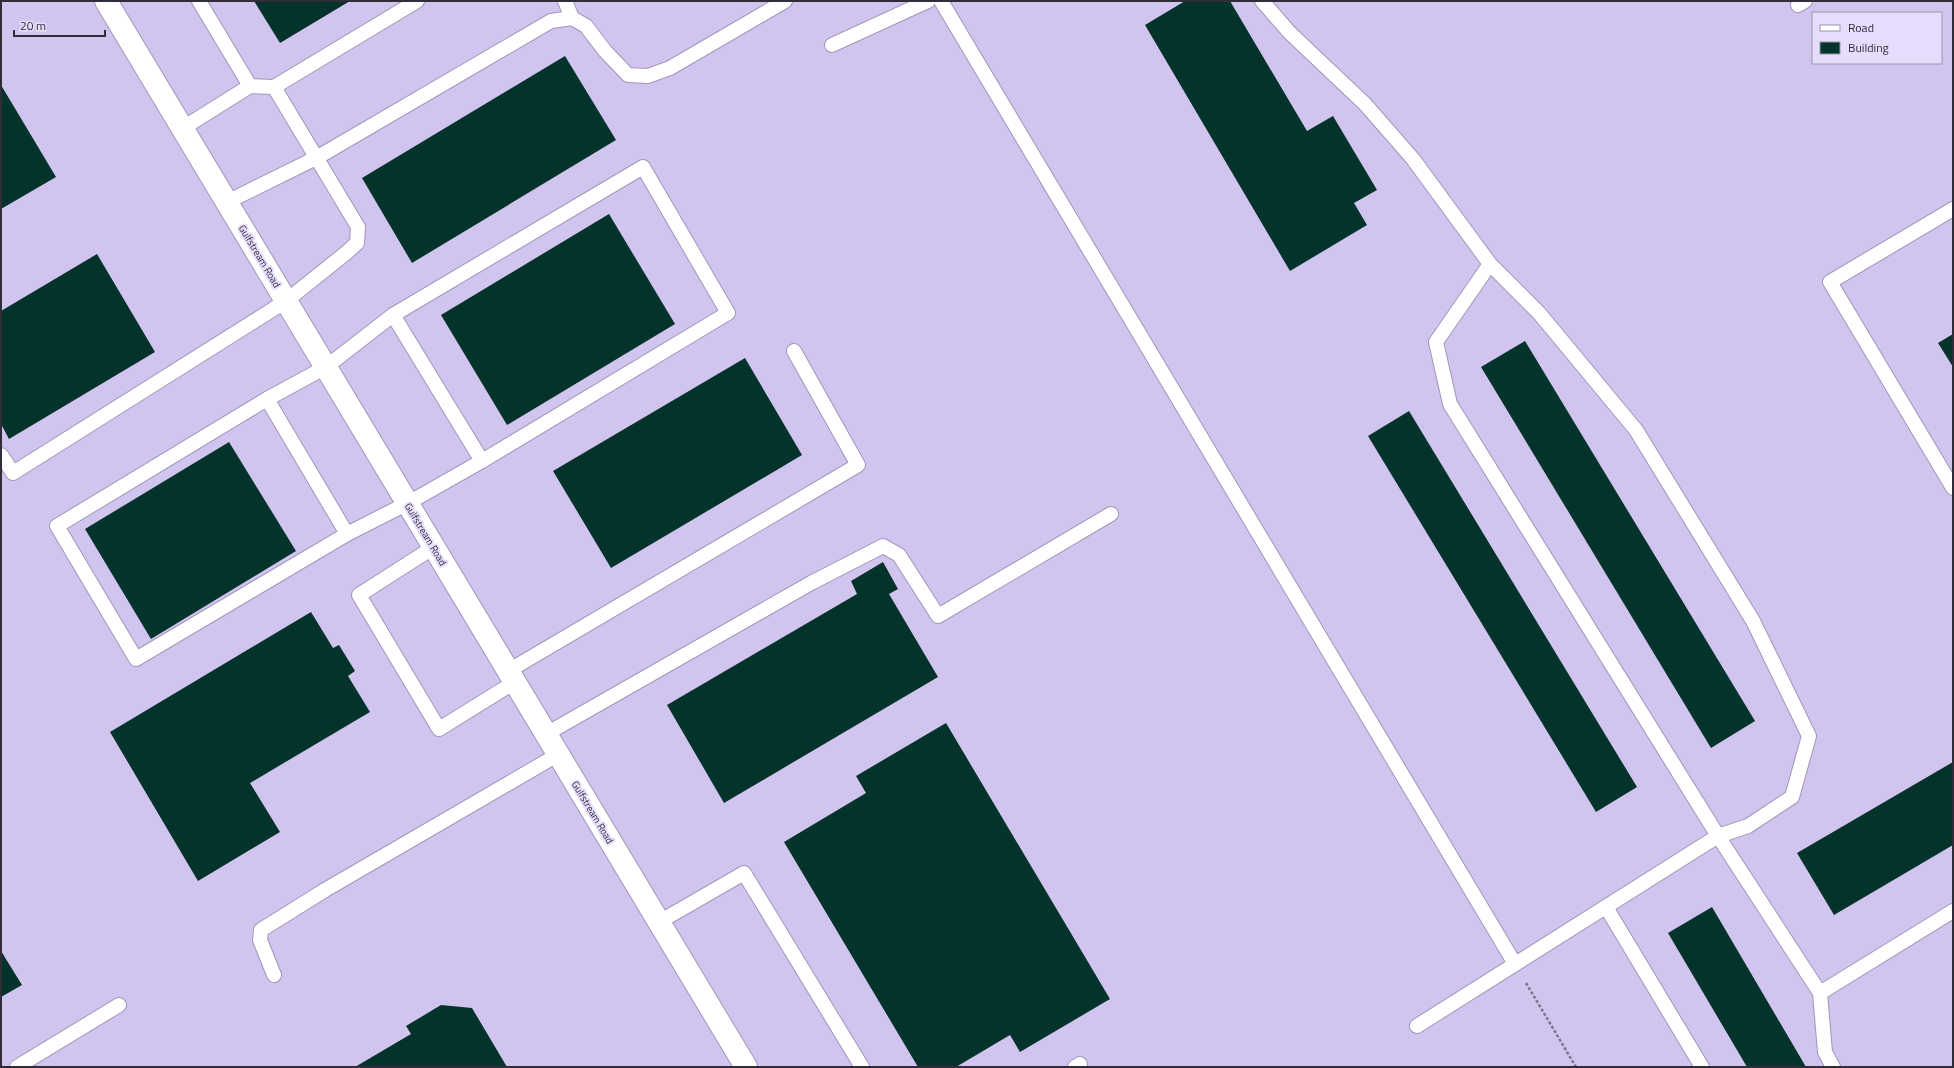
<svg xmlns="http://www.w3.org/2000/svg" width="1954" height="1068" viewBox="0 0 1954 1068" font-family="'Titillium Web',sans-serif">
	<rect width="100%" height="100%" fill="#d9cff3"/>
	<path fill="#d1c5f0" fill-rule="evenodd" d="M1 1H1953V1067H1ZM1813 13H1941V63H1813Z"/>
	<g fill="#04332b">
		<path d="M254 1H350L280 43Z"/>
		<path d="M1185 1H1230L1307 131 1333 116 1377 190 1354 203 1367 225 1290 271 1145 25Z"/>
		<path d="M565 56 616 140 412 263 362 178Z"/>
		<path d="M1 85 56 177 1 209Z"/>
		<path d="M609 214 675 324 507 425 441 315Z"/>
		<path d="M97 254 155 352 9 439 1 424V311Z"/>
		<path d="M1953 334V367L1938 343Z"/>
		<path d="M1525 341 1755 721 1711 748 1481 367Z"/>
		<path d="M745 358 802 455 611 568 553 471Z"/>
		<path d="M1409 411 1637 787 1596 812 1368 436Z"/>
		<path d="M229 442 296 551 151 639 85 529Z"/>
		<path d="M883 562 898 589 889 594 938 677 724 803 667 705 857 594 851 581Z"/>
		<path d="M311 612 333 648 339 645 355 671 348 676 370 712 250 783 280 832 198 881 110 732Z"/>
		<path d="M946 723 1110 999 1020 1052 1010 1035 956 1067H918L784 842 866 793 856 776Z"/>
		<path d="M1953 762V845L1834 915 1797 853Z"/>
		<path d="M1712 907 1806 1067H1747L1668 933Z"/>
		<path d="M1 951 22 985 1 997Z"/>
		<path d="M441 1005 472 1008 507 1067H355L411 1034 406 1026Z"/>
	</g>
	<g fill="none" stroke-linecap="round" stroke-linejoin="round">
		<defs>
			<g id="lane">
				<path d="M199 1 250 86"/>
				<path d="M565 1 572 18"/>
				<path d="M941 1 1515 964"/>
				<path d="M1262 1 1290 33 1365 104 1413 159 1490 264 1539 313 1636 430 1753 621 1809 736 1792 797 1748 826 1718 836 1450 404 1436 342 1490 264"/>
				<path d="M1798 5 1805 1"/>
				<path d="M832 45 928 1"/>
				<path d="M183 128 250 86 274 87"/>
				<path d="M643 167 728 313 482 461 408 503 347 534 136 659 57 526 267 399 326 367 393 315Z"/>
				<path d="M227 202 318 157 551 21 572 18 586 26 605 51 628 75 648 76 670 68 785 1"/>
				<path d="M1953 209 1830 282 1953 488"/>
				<path d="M393 315 482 461"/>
				<path d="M267 399 347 534"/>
				<path d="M1 455 13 473 286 301 346 253 357 243 358 227 274 87 417 1"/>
				<path d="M434 547 359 595 439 729 515 682"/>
				<path d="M508 671 858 465 794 351"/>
				<path d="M546 734 811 583 883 546 899 555 938 616 1111 514"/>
				<path d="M1606 907 1702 1067"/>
				<path d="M659 922 744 873 862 1067"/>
				<path d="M274 975 260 940 261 930 325 890 559 754"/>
				<path d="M1820 993 1825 1052 1833 1067"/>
				<path d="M1417 1026 1718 836 1820 993 1953 911"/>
				<path d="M17 1067 119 1005"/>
				<path d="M1075 1067 1080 1064"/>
			</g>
			<path id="street" d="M106 1 746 1067"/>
		</defs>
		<use href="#lane" stroke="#a096b9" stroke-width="16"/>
		<use href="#street" stroke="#a096b9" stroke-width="24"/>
		<path stroke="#7c768e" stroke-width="2.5" stroke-dasharray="3 2" stroke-linecap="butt" d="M1526 983 1576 1067"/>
		<use href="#lane" stroke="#fff" stroke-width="14"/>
		<use href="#street" stroke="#fff" stroke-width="22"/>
	</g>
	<g text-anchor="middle" stroke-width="4" stroke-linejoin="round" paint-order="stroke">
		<g font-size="10" fill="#302c3a" stroke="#e5ddfb">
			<text transform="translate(260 256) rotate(59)" y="4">Gulfstream Road</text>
			<text transform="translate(426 534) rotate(59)" y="4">Gulfstream Road</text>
			<text transform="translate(593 812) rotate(59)" y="4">Gulfstream Road</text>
		</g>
	</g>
	<rect width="1954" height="1068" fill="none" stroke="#302c3a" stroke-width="4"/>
	<rect x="1812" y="12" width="130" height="52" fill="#e5ddfb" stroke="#9d96ae"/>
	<rect x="1820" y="25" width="20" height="6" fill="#ffffff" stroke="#9d96ae"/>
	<text x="1848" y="32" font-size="12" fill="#302c3a">Road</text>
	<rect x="1820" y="42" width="20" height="12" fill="#04332b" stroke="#9d96ae"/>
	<text x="1848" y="52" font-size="12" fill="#302c3a">Building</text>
	<path d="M14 30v6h91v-6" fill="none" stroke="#302c3a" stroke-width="2"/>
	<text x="20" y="30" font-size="12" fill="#302c3a" stroke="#e5ddfb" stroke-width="3" paint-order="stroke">20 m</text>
</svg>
